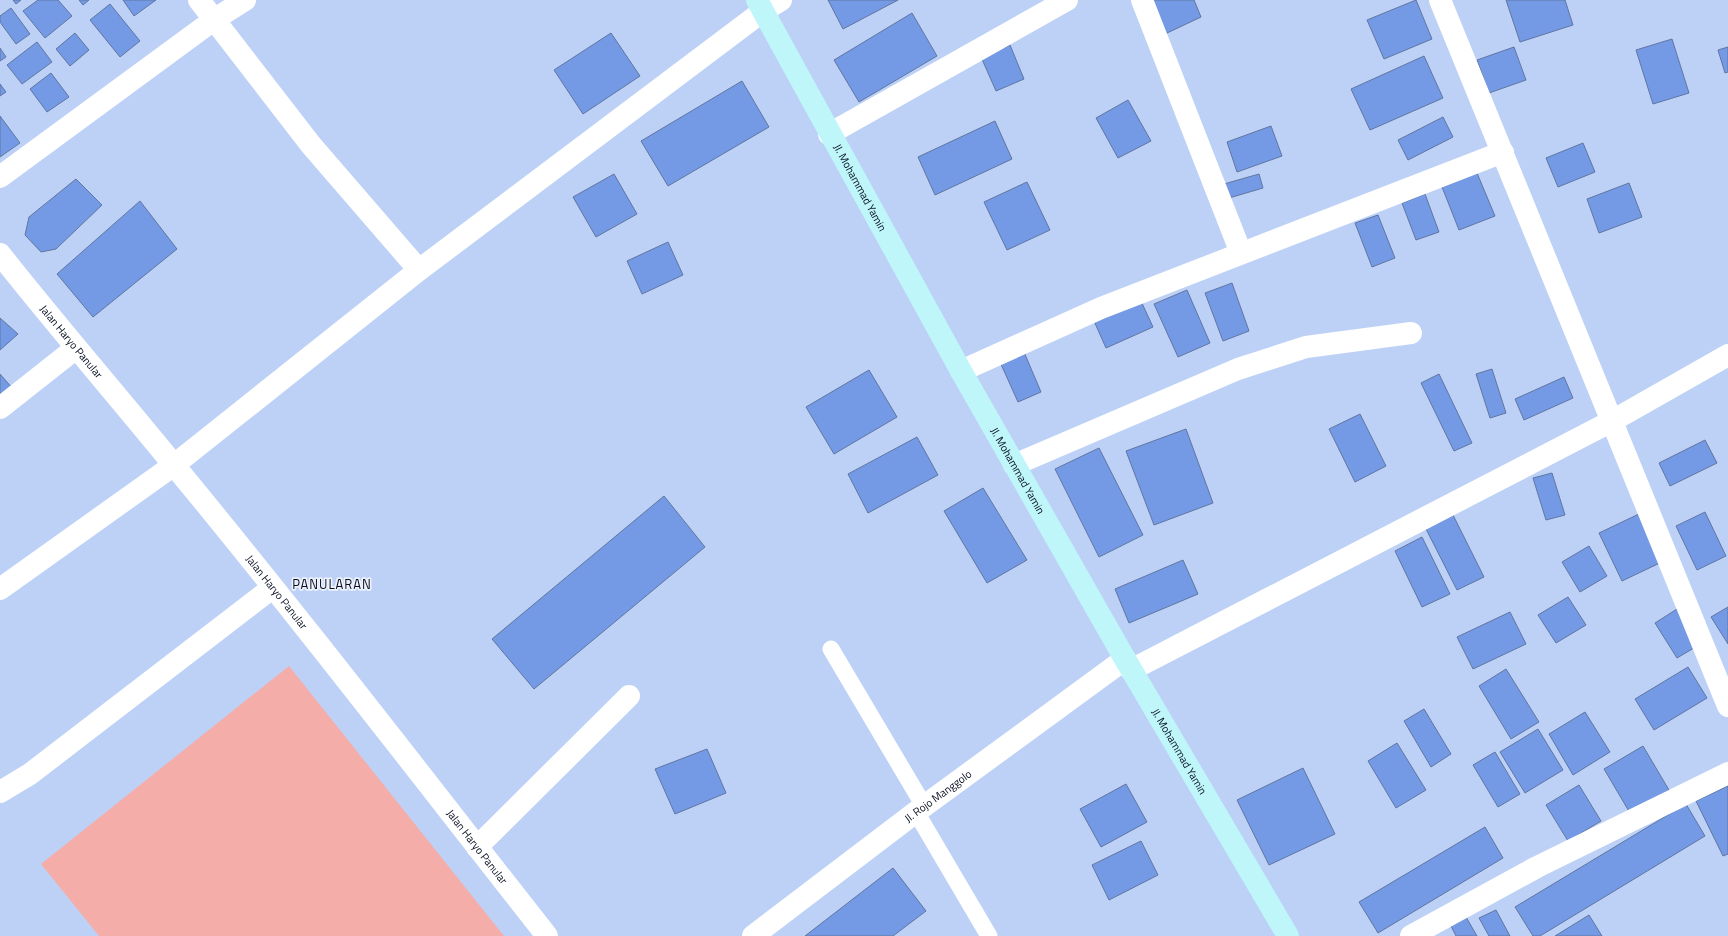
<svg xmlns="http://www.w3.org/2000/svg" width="1728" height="936" viewBox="0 0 1728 936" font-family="'Titillium Web',sans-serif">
	<rect width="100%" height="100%" fill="#bdd1f7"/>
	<path fill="#f5ada9" d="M289 666 504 936H99L41 864Z"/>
	<g fill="#749ae5" stroke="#6076a1">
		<path d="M13 0H21L16 4Z"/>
		<path d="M38 0H58L72 16 45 38 23 11Z"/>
		<path d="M79 0H89L83 5Z"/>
		<path d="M123 0H156L134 16Z"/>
		<path d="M828 0H898L843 29Z"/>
		<path d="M1150 0H1194L1201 17 1165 34Z"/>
		<path d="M1416 0 1432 39 1384 59 1367 20Z"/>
		<path d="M1506 0H1565L1573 25 1520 42Z"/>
		<path d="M110 4 140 41 120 57 90 20Z"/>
		<path d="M11 8 30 34 16 44 0 22V16Z"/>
		<path d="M912 13 937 56 859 102 834 60Z"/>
		<path d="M75 33 89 50 70 66 56 49Z"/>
		<path d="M611 33 640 76 583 114 554 70Z"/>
		<path d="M1672 39 1689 93 1653 104 1636 50Z"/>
		<path d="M37 42 52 62 22 84 7 65Z"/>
		<path d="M1010 45 1024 79 996 91 981 57Z"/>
		<path d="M1514 47 1526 80 1489 93 1477 60Z"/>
		<path d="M1728 47V72L1725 73 1718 50Z"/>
		<path d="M0 48 6 57 0 61Z"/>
		<path d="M1424 56 1443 98 1370 130 1351 89Z"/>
		<path d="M51 73 69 97 47 112 30 89Z"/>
		<path d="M742 81 769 127 668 186 641 141Z"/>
		<path d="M0 84 6 92 0 96Z"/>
		<path d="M1128 100 1151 141 1118 158 1096 118Z"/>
		<path d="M0 116 20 143 0 157Z"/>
		<path d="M1443 117 1453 137 1408 160 1398 140Z"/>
		<path d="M995 121 1012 159 935 195 918 157Z"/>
		<path d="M1271 126 1282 156 1237 172 1227 142Z"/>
		<path d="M1583 143 1595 172 1558 187 1546 158Z"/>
		<path d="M1477 173 1495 216 1459 230 1442 187Z"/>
		<path d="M614 174 637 214 596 237 573 197Z"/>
		<path d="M1259 174 1263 188 1229 198 1224 184Z"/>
		<path d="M76 179 102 205 56 249 41 252 25 235 29 217Z"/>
		<path d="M1027 182 1050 230 1007 250 984 202Z"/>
		<path d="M1629 183 1642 217 1599 233 1587 199Z"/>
		<path d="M1425 194 1439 232 1416 240 1402 203Z"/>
		<path d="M140 201 177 249 93 317 57 274Z"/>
		<path d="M1378 215 1395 258 1372 267 1355 223Z"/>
		<path d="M668 242 683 275 642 294 627 261Z"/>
		<path d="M1232 283 1249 331 1223 341 1205 293Z"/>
		<path d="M1187 290 1210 343 1178 357 1154 304Z"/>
		<path d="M1141 301 1153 327 1106 348 1094 321Z"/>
		<path d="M0 318 18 334 0 350Z"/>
		<path d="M1024 352 1041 392 1018 402 1000 362Z"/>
		<path d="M1492 369 1506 413 1490 418 1476 374Z"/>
		<path d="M869 370 897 417 834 454 806 407Z"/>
		<path d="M0 374 14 390 0 400Z"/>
		<path d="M1439 374 1472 443 1454 451 1421 383Z"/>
		<path d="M1564 377 1573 398 1524 420 1515 399Z"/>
		<path d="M1360 414 1386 466 1355 482 1329 429Z"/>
		<path d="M1186 429 1213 503 1154 525 1126 451Z"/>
		<path d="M917 437 938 475 868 513 848 474Z"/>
		<path d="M1705 440 1717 463 1670 486 1659 463Z"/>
		<path d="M1099 448 1143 535 1099 557 1055 469Z"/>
		<path d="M1552 473 1565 515 1546 520 1533 478Z"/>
		<path d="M983 488 1027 560 987 583 944 511Z"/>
		<path d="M664 496 705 547 534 689 492 639Z"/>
		<path d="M1705 512 1726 556 1697 570 1676 526Z"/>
		<path d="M1452 513 1484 577 1457 590 1425 527Z"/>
		<path d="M1641 513 1664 561 1622 581 1599 533Z"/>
		<path d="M1422 537 1450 594 1422 607 1395 551Z"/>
		<path d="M1589 546 1607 576 1580 592 1562 562Z"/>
		<path d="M1183 560 1198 594 1129 623 1115 589Z"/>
		<path d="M1568 597 1586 625 1556 643 1538 615Z"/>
		<path d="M1728 607V644L1711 617Z"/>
		<path d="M1677 609 1699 645 1677 658 1655 623Z"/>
		<path d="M1510 612 1526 644 1473 669 1457 637Z"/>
		<path d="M1688 667 1707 698 1654 730 1635 699Z"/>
		<path d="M1506 669 1539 722 1511 739 1479 686Z"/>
		<path d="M1424 709 1451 754 1431 767 1404 721Z"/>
		<path d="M1585 712 1610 752 1573 775 1549 734Z"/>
		<path d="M1538 729 1563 770 1525 793 1500 752Z"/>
		<path d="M1397 743 1426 790 1396 808 1368 761Z"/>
		<path d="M1643 746 1669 790 1630 813 1604 769Z"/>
		<path d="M707 749 726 793 675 814 655 769Z"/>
		<path d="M1495 752 1520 794 1498 807 1473 765Z"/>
		<path d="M1303 768 1335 834 1269 865 1237 800Z"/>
		<path d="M1126 784 1147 822 1101 847 1080 809Z"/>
		<path d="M1579 785 1601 821 1568 841 1546 805Z"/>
		<path d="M1728 786V854L1723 856 1696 801Z"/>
		<path d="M1686 804 1705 836 1540 936H1533L1515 907Z"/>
		<path d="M1485 827 1503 858 1378 933 1359 902Z"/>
		<path d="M1141 841 1158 875 1109 900 1092 865Z"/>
		<path d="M893 868 926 911 893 936H805Z"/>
		<path d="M1496 910 1510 936H1489L1479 918Z"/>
		<path d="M1589 915 1602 936H1555Z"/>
		<path d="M1466 917 1477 936H1456L1451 926Z"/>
	</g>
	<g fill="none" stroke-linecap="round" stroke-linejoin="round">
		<g stroke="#fff" stroke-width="17">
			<path d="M831 649 924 806"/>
			<path d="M916 812 989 936"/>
		</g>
		<g stroke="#fff" stroke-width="22">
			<path d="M199 0 311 145 419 270"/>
			<path d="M1142 0 1241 253"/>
			<path d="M1440 0 1728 706"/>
			<path d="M829 134 1067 0"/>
			<path d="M0 177 215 19 245 0"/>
			<path id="s1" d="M0 254C56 325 116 394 173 464 301 619 423 778 547 936"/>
			<path d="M961 371 1101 308 1503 152"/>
			<path d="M0 408 76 348"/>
			<path d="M1612 421 1728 355"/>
			<path d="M1014 465 1238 369 1306 347 1411 333"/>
			<path d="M0 589 174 465 419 270 763 11 781 0"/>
			<path d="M0 792 30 774 272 588"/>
			<path d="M477 847 629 696"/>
			<path d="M1411 936 1537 867 1728 773"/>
		</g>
		<g stroke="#fff" stroke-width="22">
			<path d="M1131 670 1612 421"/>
			<path id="s2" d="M753 936 916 812 1125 659"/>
		</g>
		<path stroke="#bef6fa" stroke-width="22" id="s3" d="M757 0 961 371 1125 659 1288 936"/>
	</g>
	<g text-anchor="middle" stroke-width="3.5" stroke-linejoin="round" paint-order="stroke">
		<g font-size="11" fill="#070e1e" stroke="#ecf1fb">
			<text dy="4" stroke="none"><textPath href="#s3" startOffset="214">Jl. Mohammad Yamin</textPath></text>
			<text dy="4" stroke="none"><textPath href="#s1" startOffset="113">Jalan Haryo Panular</textPath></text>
			<text dy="4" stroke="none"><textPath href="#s3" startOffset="538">Jl. Mohammad Yamin</textPath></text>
			<text dy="4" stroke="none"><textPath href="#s1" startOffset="437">Jalan Haryo Panular</textPath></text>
			<text dy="4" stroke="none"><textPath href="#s3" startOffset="862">Jl. Mohammad Yamin</textPath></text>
			<text dy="4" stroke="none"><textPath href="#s2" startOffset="232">Jl. Rojo Manggolo</textPath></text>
			<text dy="4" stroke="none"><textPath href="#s1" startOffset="761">Jalan Haryo Panular</textPath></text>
		</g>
		<g font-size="13" letter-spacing="1" fill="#070e1e" stroke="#ecf1fb">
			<text x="332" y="589">PANULARAN</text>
		</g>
	</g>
</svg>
